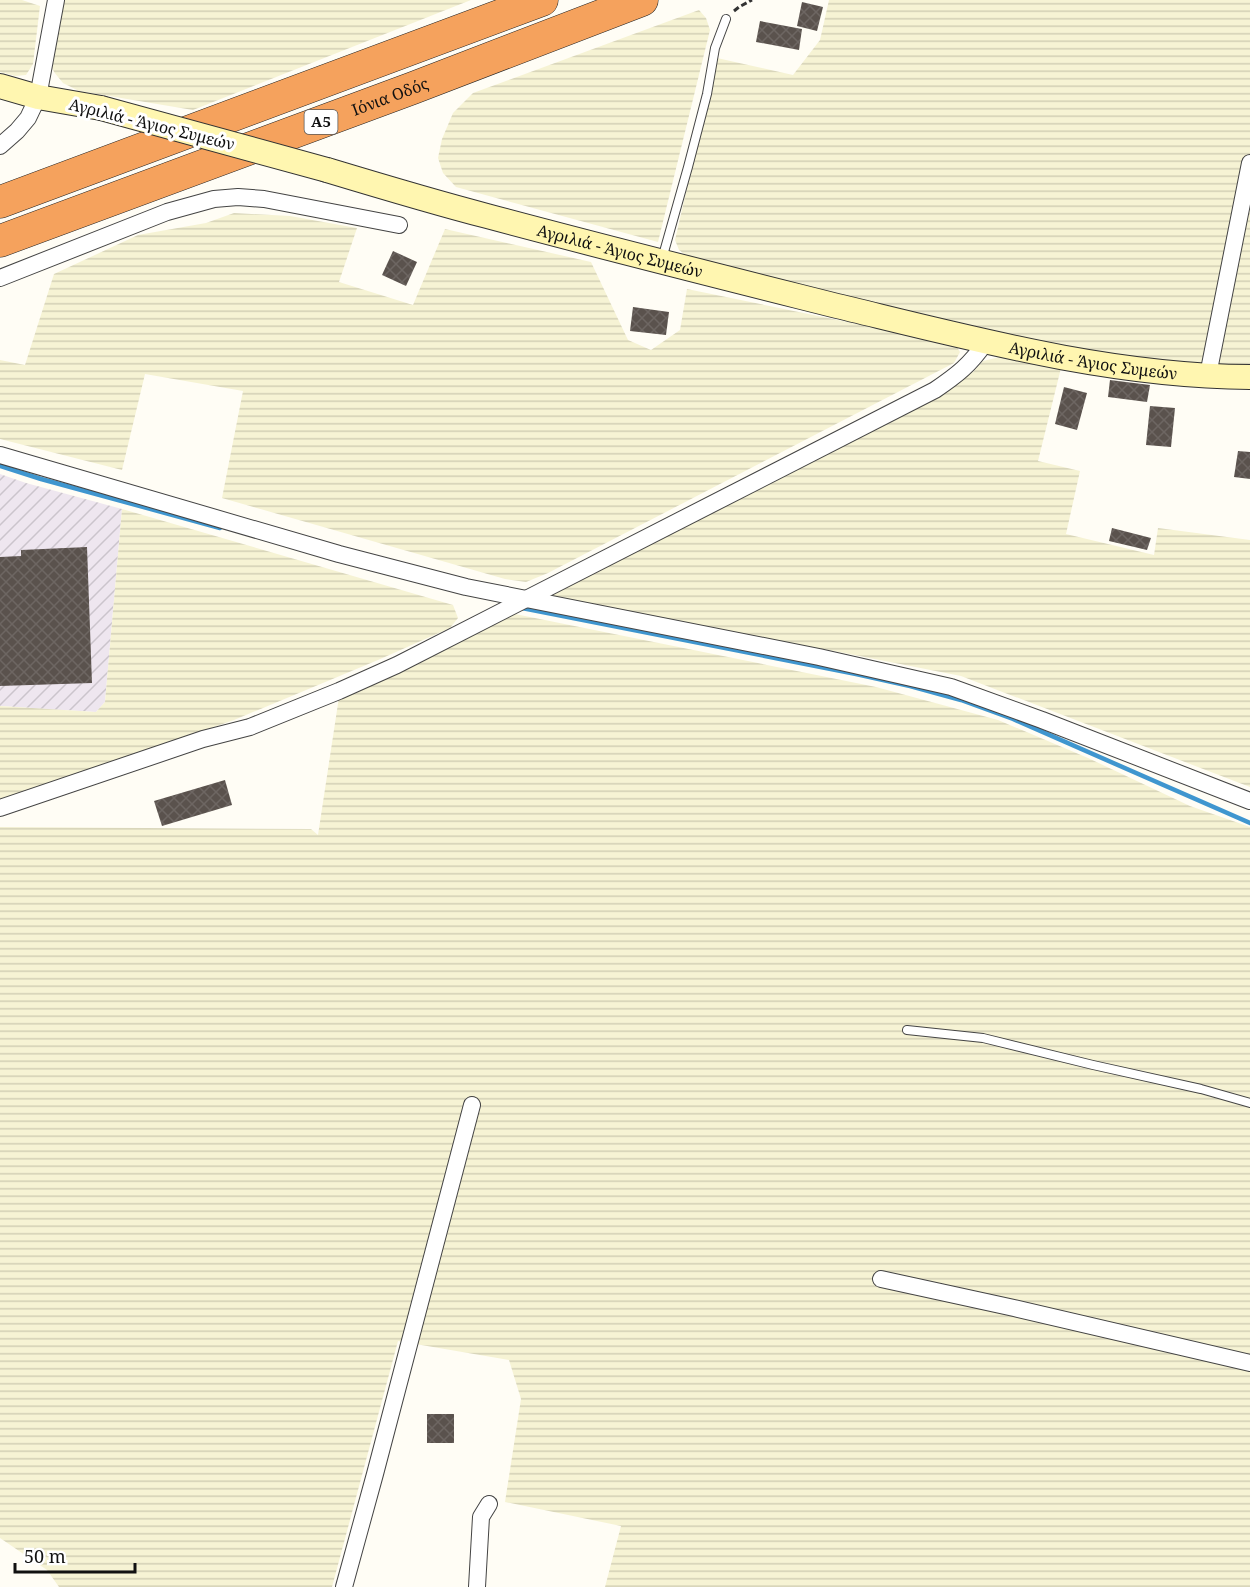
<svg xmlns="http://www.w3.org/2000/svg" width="1250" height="1587" viewBox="0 0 1250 1587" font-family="'Noto Serif',serif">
	<defs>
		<pattern id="industrial-furrows" width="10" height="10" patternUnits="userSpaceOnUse" patternTransform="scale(1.5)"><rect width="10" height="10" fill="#eee6ef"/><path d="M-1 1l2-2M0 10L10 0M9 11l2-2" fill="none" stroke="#cbc4cc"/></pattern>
		<pattern id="farmland-rules" width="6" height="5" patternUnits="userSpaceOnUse" patternTransform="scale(1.5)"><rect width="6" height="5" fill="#f6f3d4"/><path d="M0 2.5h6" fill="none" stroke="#d2cfb5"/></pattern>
		<pattern id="building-cross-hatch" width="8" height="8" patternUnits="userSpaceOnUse" patternTransform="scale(1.5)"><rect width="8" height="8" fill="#5a524d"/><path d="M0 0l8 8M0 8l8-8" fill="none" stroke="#6d6662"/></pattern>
	</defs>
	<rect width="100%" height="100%" fill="#fffdf5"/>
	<path fill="url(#industrial-furrows)" d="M0 474 26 483 122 509 105 702 96 712 0 706Z"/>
	<g fill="url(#farmland-rules)">
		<path d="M0 0H22L40 6 33 64 26 75 15 76 0 72Z"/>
		<path d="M63 0H471L193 110 79 91 63 83 54 72 49 61Z"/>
		<path d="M829 0H1250V367L1223 366 1069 352 688 257 679 250 675 240 717 58 793 75 820 40Z"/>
		<path d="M699 10 706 18 710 30 658 242 456 187 443 173 438 158 442 139 453 113 473 93Z"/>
		<path d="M234 213 290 216 357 228 339 282 413 305 445 229 591 262 628 340 651 350 680 330 687 289 955 344 960 352 954 363 548 573 526 582 505 579 222 498 243 391 145 374 122 470 0 439V360L25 365 54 274 138 235 206 223Z"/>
		<path d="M1000 357 1061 368 1038 461 1080 471 1066 534 1154 555 1158 528 1250 540V787L961 676 834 651 554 601 550 594 946 389 973 372 983 361Z"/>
		<path d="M122 509 453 605 458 618 450 628 378 660 234 720 0 801V706L96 712 105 702Z"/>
		<path d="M515 614 876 687 998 720 1088 758 1190 806 1250 827V1587H605L621 1526 505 1502 521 1399 509 1360 398 1341 332 1587H59L47 1570 0 1538V827L311 829 318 835 339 697Z"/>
	</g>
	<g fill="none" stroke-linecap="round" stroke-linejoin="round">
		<g stroke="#3f96cf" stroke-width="4.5">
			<path d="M0 466 41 479 220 528"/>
			<path d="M522 608 856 674 910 686 961 700 1013 719 1250 823"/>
		</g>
	</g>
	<g fill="url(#building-cross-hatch)">
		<path d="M802 2 823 7 817 31 797 26Z"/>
		<path d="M760 21 802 29 799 50 756 42Z"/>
		<path d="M393 251 417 262 406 286 382 275Z"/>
		<path d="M633 307 669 312 666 335 630 331Z"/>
		<path d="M1110 380 1150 385 1147 402 1108 397Z"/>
		<path d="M1064 387 1087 393 1077 430 1055 424Z"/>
		<path d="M1150 406 1175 408 1171 447 1146 445Z"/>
		<path d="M1238 451 1250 452V479L1234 477Z"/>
		<path d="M1112 528 1151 538 1147 550 1109 541Z"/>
		<path d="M87 547 92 683 0 686V557L21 556V550Z"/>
		<path d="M225 780 232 805 162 826 154 801Z"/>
		<rect x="427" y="1414" width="27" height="29"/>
	</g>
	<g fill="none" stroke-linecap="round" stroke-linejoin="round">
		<defs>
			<g id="service">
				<path d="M662 259 688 167 707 94 715 48 726 19"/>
				<path d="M907 1030 983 1038 1093 1065 1201 1089 1250 1103"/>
			</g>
			<g id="minor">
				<path d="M0 146 17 131 28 118 38 97 56 0"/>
				<path d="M0 278 167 212 214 199 238 197 264 199 399 225"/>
				<path d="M1208 375 1250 163"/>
				<path d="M0 455 339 554 466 587 819 657 951 687 1042 720 1250 801"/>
				<path d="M0 808 203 739 250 727 339 691 397 665 935 390C957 375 970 365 985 343"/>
				<path d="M881 1279 1014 1308 1250 1363"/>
				<path d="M344 1587 375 1474 472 1105"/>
				<path d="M477 1587 481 1517 489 1504"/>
			</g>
			<g id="secondary">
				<path d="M0 86 38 97 101 108"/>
				<path id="s1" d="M327 170C380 186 433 202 487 216 602 247 718 276 833 305 970 338 1108 376 1250 377"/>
			</g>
			<g id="motorway">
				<path d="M0 202 542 0"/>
				<path id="s2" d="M0 241 413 88 642 0"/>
			</g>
		</defs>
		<use href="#service" stroke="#444" stroke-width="10"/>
		<use href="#minor" stroke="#444" stroke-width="18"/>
		<use href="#secondary" stroke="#333" stroke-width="26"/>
		<use href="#motorway" stroke="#222" stroke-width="33"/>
		<path stroke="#333" stroke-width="3" stroke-dasharray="6 3" stroke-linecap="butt" d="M734 11 739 7 752 0"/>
		<use href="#service" stroke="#fff" stroke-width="8"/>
		<use href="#minor" stroke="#fff" stroke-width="16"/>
		<use href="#secondary" stroke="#fff6b0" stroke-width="24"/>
		<use href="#motorway" stroke="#f5a25d" stroke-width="32"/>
		<defs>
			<path id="secondary-bridge" d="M101 108 327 170"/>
		</defs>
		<use href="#secondary-bridge" stroke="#333" stroke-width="26" stroke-linecap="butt"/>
		<use href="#secondary-bridge" stroke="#fff6b0" stroke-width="24"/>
	</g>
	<g text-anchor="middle" stroke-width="6" stroke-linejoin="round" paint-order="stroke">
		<rect fill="#fff" stroke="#585858" stroke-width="1.5" x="304.5" y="110" width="33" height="24" rx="4.5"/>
		<g font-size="15" font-weight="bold" fill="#111">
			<text x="321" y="127">Α5</text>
		</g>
		<g font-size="16" fill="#111" stroke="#fff">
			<text dy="6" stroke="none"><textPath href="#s2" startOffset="416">Ιόνια Οδός</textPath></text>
			<text transform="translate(152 124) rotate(14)" y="6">Αγριλιά - Άγιος Συμεών</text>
			<text dy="6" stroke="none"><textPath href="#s1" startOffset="304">Αγριλιά - Άγιος Συμεών</textPath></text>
			<text dy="6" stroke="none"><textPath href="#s1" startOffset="790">Αγριλιά - Άγιος Συμεών</textPath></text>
		</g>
	</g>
	<path d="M15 1563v9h120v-9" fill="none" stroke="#111111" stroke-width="3"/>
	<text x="24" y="1563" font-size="18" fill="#111111" stroke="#ffffff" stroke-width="4.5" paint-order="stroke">50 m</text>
</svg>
